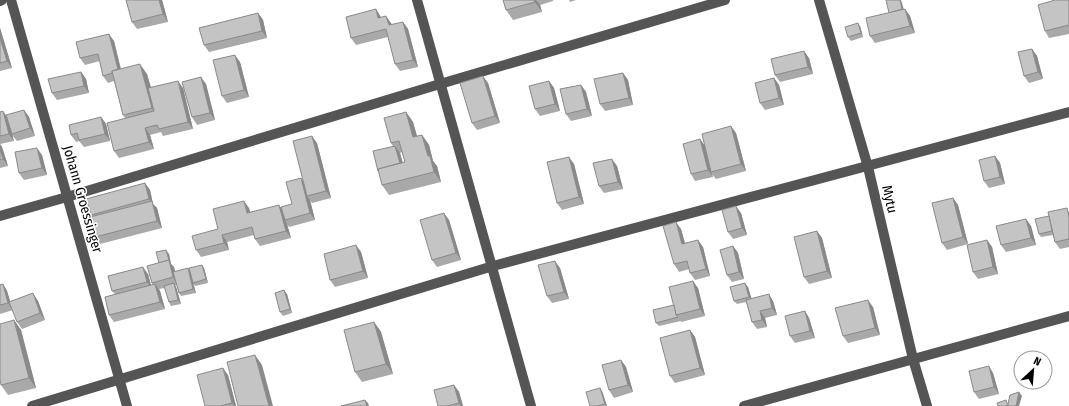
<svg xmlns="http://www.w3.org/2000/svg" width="1069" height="406" viewBox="0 0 1069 406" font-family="'Fira Sans Condensed',sans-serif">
	<rect width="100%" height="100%" fill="#fff"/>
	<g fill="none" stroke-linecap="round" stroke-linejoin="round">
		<g stroke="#555" stroke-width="10">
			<path d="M11 0 127 406"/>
			<path d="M417 0 531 406"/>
			<path d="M819 0 868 167 913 359 927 406"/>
			<path d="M0 1 2 0"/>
			<path d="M0 216 67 197 440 84 725 0"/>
			<path d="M32 406 493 266 1069 112"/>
			<path d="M744 406 1069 316"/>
		</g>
	</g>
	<g fill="#a9a9a9" fill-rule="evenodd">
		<path d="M162 0 168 22 137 29 132 22Z"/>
		<path d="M503 0H553V1L540 5 542 12 513 20 506 10Z"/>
		<path d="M569 0H576L570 2Z"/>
		<path d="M1069 0V34L1049 38 1045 31Z"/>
		<path d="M376 9 381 17 391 23 392 25 403 22 408 29 418 67 400 71 395 64 388 37 356 45 351 38Z"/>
		<path d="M904 9 910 16 915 33 875 43 870 36Z"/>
		<path d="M258 13 263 20 267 38 209 52 204 45Z"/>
		<path d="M860 26 863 37 851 41 848 37Z"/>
		<path d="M0 28 12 68 0 71Z"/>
		<path d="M114 41 121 69 147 74 151 87 183 88 193 129 163 136 161 132 150 135 154 149 119 158 114 151 125 118 123 115 114 81 108 83 103 76 100 61 85 65 80 58Z"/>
		<path d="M1032 49 1037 56 1043 79 1029 83 1024 76Z"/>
		<path d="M809 58 813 74 780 82 775 75Z"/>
		<path d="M240 62 249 97 227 103 222 96Z"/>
		<path d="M81 72 86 79 89 93 57 100 52 93Z"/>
		<path d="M623 73 628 80 633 105 605 111 600 104Z"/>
		<path d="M774 78 779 85 784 105 765 110 760 103Z"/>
		<path d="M549 81 554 88 560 111 540 116 535 109Z"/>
		<path d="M488 83 500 123 477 130 472 123Z"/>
		<path d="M206 84 215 120 197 125 192 117Z"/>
		<path d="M581 85 586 92 592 116 571 121 566 114Z"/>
		<path d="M24 110 29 117 35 136 17 141 12 135 14 141 0 144 2 147 8 166 0 168V112L6 116Z"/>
		<path d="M406 112 413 122 417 136 422 135 429 145 433 161 437 166 441 182 389 195 382 185 393 146 391 143ZM402 152 405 162 403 163 400 153Z"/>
		<path d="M101 117 106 124 110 141 84 147 79 141 76 142 71 135Z"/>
		<path d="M736 133 746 171 716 179 712 174 713 177 695 181 691 174 700 139 704 145Z"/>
		<path d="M317 143 331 198 312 203 310 200 315 220 289 227 287 224 291 238 260 246 255 239 254 235 227 242 229 250 201 257 196 250 218 229 249 208 250 212 281 207 292 204 303 181Z"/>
		<path d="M42 155 47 175 24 180 19 173Z"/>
		<path d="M995 156 1000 163 1005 184 989 188 984 181Z"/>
		<path d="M574 164 584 204 562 210 557 203Z"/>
		<path d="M617 166 623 189 604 193 599 186Z"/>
		<path d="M145 183 150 190 153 204 157 208 162 228 100 244 95 237 92 217 91 215Z"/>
		<path d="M953 198 958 205 968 244 947 250 942 243Z"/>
		<path d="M1069 211V247L1060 249 1055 242 1053 235 1041 237 1039 234Z"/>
		<path d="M741 213 747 235 733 239 728 232Z"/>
		<path d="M1026 219 1031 226 1036 245 1006 252 1001 245Z"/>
		<path d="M449 220 461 260 437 267 432 260Z"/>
		<path d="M681 229 685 243 703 247 710 276 695 280 690 273 689 269 679 272 674 264Z"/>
		<path d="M817 231 822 238 832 278 809 284 804 277Z"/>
		<path d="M987 240 992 247 998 274 978 279 973 272Z"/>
		<path d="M733 246 738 253 744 279 732 282 727 275Z"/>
		<path d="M361 252 368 278 335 287 330 280Z"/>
		<path d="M169 254 171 264 174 267 175 271 190 272 204 268 208 283 195 286 193 283 196 293 181 296 179 293 177 285H175L176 287 181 304 171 306 169 302 165 288 159 289 160 291 165 309 114 322 109 315 115 294 112 291 148 274 151 285H153L152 283 159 263Z"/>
		<path d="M560 268 569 299 552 303 547 296Z"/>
		<path d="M3 284 7 291 10 302 38 301 45 320 22 329 17 322 13 310 0 314V285Z"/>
		<path d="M748 287 751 299 773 301 777 315 765 318 767 327 757 329 752 322 746 302 737 304 734 301Z"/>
		<path d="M698 288 705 316 681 322V321L659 326 656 323 674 305Z"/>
		<path d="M287 294 292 313 283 316 280 312Z"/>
		<path d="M873 307 880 335 848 343 843 336Z"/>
		<path d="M805 311 809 318 815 338 795 343 790 336Z"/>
		<path d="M14 320 21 330 36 388 8 395 1 385Z"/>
		<path d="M374 322 381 332 393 374 362 382 355 372Z"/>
		<path d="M690 330 695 337 705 375 675 383 670 376Z"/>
		<path d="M621 360 626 367 633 392 614 398 609 390Z"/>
		<path d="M993 373 999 394 979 399 974 392Z"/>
		<path d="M228 375 236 406H205Z"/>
		<path d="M454 385 459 392 463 406H438Z"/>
		<path d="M602 391 607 406H590Z"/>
	</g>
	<g fill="#898989">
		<path d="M159 0H162L168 22 163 14Z"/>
		<path d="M534 0H536L540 5 542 12 535 2Z"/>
		<path d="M900 0H901L905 13 902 10Z"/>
		<path d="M376 9 380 16 382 25 378 18Z"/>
		<path d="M905 9 910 16 915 33 910 26Z"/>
		<path d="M258 13 263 20 267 38 262 31Z"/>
		<path d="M386 16 391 23 394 32 389 25Z"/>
		<path d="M403 22 408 29 418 67 413 60Z"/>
		<path d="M858 23 860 26 863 37 861 33Z"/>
		<path d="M0 28 12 68 7 61 0 38Z"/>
		<path d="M109 34 114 41 123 79 118 72Z"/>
		<path d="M1032 49 1037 56 1043 79 1038 72Z"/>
		<path d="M804 51 809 58 813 74 808 67Z"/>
		<path d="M235 55 240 62 249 97 244 90Z"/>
		<path d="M140 64 147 74 159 118 152 108Z"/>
		<path d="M81 72 86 79 89 93 84 86Z"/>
		<path d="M623 73 628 80 633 105 629 98Z"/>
		<path d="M483 76 488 83 500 123 495 116Z"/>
		<path d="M201 77 206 84 215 120 210 113Z"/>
		<path d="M774 78 779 85 784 105 779 98Z"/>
		<path d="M178 81 183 88 193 129 188 122Z"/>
		<path d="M549 81 554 88 560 111 555 104Z"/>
		<path d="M581 85 586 92 592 116 587 109Z"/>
		<path d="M24 110 29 117 35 136 30 128Z"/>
		<path d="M3 111 8 118 14 141 9 134Z"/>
		<path d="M406 112 413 122 420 147 413 137Z"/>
		<path d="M101 117 106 124 110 141 105 134Z"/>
		<path d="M731 126 736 133 746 171 741 164Z"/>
		<path d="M145 128 150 135 154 149 149 142Z"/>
		<path d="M422 135 429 145 433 161 437 166 441 182 434 172 428 156Z"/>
		<path d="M312 136 317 143 331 198 326 191Z"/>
		<path d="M700 139 705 146 711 172 713 177 708 170Z"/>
		<path d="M0 144 2 147 8 166 3 159 0 149Z"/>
		<path d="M395 146 400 153 405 173 400 166Z"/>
		<path d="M37 148 42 155 47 175 42 168Z"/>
		<path d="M995 156 1000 163 1005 184 1000 177Z"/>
		<path d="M569 157 574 164 584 204 579 197Z"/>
		<path d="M612 159 617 166 623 189 618 182Z"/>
		<path d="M301 178 306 185 307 196 310 200 315 220 310 213Z"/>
		<path d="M145 183 150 190 153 204 157 208 162 228 157 221 153 204 149 199Z"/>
		<path d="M953 198 958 205 968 244 963 237Z"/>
		<path d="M244 201 249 208 252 220 247 213Z"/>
		<path d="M279 205 284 212 285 220 287 224 291 238 286 231Z"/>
		<path d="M736 206 741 213 747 235 742 228Z"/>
		<path d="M444 213 449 220 461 260 456 253Z"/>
		<path d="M1026 219 1031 226 1036 245 1031 238Z"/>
		<path d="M676 222 681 229 687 251 682 244Z"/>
		<path d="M817 231 822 238 832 278 827 271Z"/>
		<path d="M222 235 227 242 229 250 224 243Z"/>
		<path d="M698 240 703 247 710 276 706 269Z"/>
		<path d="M987 240 992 247 998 274 993 267Z"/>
		<path d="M356 245 361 252 368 278 363 271Z"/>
		<path d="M733 246 738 253 744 279 739 272Z"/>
		<path d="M166 250 169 254 171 264 174 267 178 284 173 277Z"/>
		<path d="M555 261 560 268 569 299 564 292Z"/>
		<path d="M202 265 204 268 208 283 206 279Z"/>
		<path d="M143 267 148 274 152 289 147 282Z"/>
		<path d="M188 268 190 272 196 293 193 289Z"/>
		<path d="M693 281 698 288 705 316 700 309Z"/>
		<path d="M174 283 176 287 181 304 178 300Z"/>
		<path d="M745 283 748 287 752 300 749 297Z"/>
		<path d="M3 284 7 291 13 310 8 303Z"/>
		<path d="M155 284 160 291 165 309 160 302Z"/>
		<path d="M284 290 287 294 292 313 290 309Z"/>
		<path d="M33 293 38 301 45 320 40 313Z"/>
		<path d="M769 294 773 301 777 315 772 308Z"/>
		<path d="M868 300 873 307 880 335 875 328Z"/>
		<path d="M760 311 765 318 767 327 762 320Z"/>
		<path d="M805 311 809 318 815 338 810 331Z"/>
		<path d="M14 320 21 330 36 388 29 378Z"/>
		<path d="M374 322 381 332 393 374 386 364Z"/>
		<path d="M690 330 695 337 705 375 700 368Z"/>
		<path d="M255 355 262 365 273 406H269Z"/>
		<path d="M621 360 626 367 633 392 628 385Z"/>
		<path d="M989 366 993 373 999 394 994 387Z"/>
		<path d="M223 368 228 375 236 406H234L232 403Z"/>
		<path d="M454 385 459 392 463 406H461L459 403Z"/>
		<path d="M600 388 602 391 607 406 605 404Z"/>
		<path d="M1019 392 1022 396 1019 406H1016Z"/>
		<path d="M365 400 368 403 369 406H367Z"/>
	</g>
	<g fill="#c4c4c4" stroke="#898989">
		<path d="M126 0H159L163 14 132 22Z"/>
		<path d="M503 0H534L535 2 506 10Z"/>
		<path d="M886 0H900L902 9 889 13Z"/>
		<path d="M1055 0H1069V25L1045 31 1038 5Z"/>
		<path d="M376 9 378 18 386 16 389 25 403 22 413 60 395 64 386 29 351 38 346 17Z"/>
		<path d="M905 9 910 26 870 36 866 18Z"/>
		<path d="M258 13 262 31 204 45 199 28Z"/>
		<path d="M858 23 861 33 848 37 845 27Z"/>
		<path d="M109 34 118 69 112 71V73L103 76 98 54 80 58 76 42Z"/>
		<path d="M0 38 7 61 0 63Z"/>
		<path d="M1032 49 1038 72 1024 76 1018 52Z"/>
		<path d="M804 51 808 67 775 75 771 59Z"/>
		<path d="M235 55 244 90 222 96 213 60Z"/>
		<path d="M140 64 152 108 123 115 112 71Z"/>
		<path d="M81 72 84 86 52 93 48 79Z"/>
		<path d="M623 73 629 98 600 104 594 79Z"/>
		<path d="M483 76 495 116 472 123 460 83Z"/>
		<path d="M201 77 210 113 192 117 182 82Z"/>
		<path d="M774 78 779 98 760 103 755 83Z"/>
		<path d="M178 81 188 122 159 129 157 125 145 128 149 142 114 151 107 123 154 111 148 88Z"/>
		<path d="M549 81 555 104 535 109 529 86Z"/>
		<path d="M581 85 587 109 566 114 560 89Z"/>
		<path d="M24 110 30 128 12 134 6 115Z"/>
		<path d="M3 111 9 134 0 136V112Z"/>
		<path d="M406 112 413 137 422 135 428 156H430L434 172 382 185 378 169 405 162 399 141 391 143 384 118Z"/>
		<path d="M101 117 105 134 79 140 77 133 71 135 69 125Z"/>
		<path d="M731 126 741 164 711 172 702 134Z"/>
		<path d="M312 136 326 191 307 196 293 141Z"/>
		<path d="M700 139 708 170 691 174 683 144Z"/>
		<path d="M395 146 400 163 378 169V171L373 151Z"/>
		<path d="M37 148 42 168 19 173 15 152Z"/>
		<path d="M0 149 3 159 0 160Z"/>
		<path d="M995 156 1000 177 984 181 979 160Z"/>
		<path d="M569 157 579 197 557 203 547 162Z"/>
		<path d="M612 159 618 182 599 186 593 163Z"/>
		<path d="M301 178 310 213 285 220 281 207 292 204 286 182Z"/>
		<path d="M145 183 149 199 91 215 86 199Z"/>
		<path d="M953 198 963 237 942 243 932 203Z"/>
		<path d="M152 201 157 221 95 237 90 217Z"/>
		<path d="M244 201 247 213 279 205 286 231 255 239 252 227 222 235 224 243 196 250 192 236 218 229 213 209Z"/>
		<path d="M736 206 742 228 728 232 722 210Z"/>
		<path d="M1067 208 1069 217V239L1055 242 1048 212Z"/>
		<path d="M444 213 456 253 432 260 420 220Z"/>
		<path d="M1049 216 1052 231 1039 234 1035 219Z"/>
		<path d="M1026 219 1031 238 1001 245 996 226Z"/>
		<path d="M676 222 682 244 698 240 706 269 690 273 687 261 674 264 663 226Z"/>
		<path d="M817 231 827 271 804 277 794 237Z"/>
		<path d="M987 240 993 267 973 272 967 245Z"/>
		<path d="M356 245 363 271 330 280 324 254Z"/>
		<path d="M733 246 739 272 727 275 720 250Z"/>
		<path d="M166 250 169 260 159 263 156 252Z"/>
		<path d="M169 260 173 277 152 283 147 266Z"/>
		<path d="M555 261 564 292 547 296 538 265Z"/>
		<path d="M202 265 206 279 193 283 189 268Z"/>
		<path d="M143 267 147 282 112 291 108 276Z"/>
		<path d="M188 268 193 289 179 293 173 272Z"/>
		<path d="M693 281 700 309 676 315 669 287Z"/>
		<path d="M174 283 178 300 169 302 164 286Z"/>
		<path d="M745 283 749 297 734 301 730 287Z"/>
		<path d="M3 284 8 303 0 305V285Z"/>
		<path d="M155 284 160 302 109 315 105 297Z"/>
		<path d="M284 290 290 309 280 312 275 293Z"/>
		<path d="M33 293 40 313 17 322 9 302Z"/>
		<path d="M769 294 772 308 760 311 762 320 752 322 746 300Z"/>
		<path d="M868 300 875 328 843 336 835 308Z"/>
		<path d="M674 305 676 315 678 317 656 323 653 310Z"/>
		<path d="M805 311 810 331 790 336 785 316Z"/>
		<path d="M14 320 29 378 1 385 0 379V324Z"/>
		<path d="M374 322 386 364 355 372 344 330Z"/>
		<path d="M690 330 700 368 670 376 660 338Z"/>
		<path d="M255 355 269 406H238L227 362Z"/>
		<path d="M621 360 628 385 609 390 602 365Z"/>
		<path d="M989 366 994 387 974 392 969 371Z"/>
		<path d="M223 368 232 403 220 406H205L197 375Z"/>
		<path d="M454 385 459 403 447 406H438L434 390Z"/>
		<path d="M600 388 605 404 597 406H590L586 392Z"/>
		<path d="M1019 392 1016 406H1009L1008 404 1010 395Z"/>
		<path d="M365 400 367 406H341Z"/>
		<path d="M1006 400 1008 406H998L997 403Z"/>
	</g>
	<g text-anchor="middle" stroke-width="3" stroke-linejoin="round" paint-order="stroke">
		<g font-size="14" fill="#000" stroke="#fff">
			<text transform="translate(83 199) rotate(74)" y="5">Johann Groessinger</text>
			<text transform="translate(890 199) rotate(77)" y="5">Mytu</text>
		</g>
	</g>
	<g transform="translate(1033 370) rotate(26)"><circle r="19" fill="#ffffff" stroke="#999999"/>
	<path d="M0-3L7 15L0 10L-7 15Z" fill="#000000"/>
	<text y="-6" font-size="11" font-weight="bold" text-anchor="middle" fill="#000000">N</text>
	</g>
</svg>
